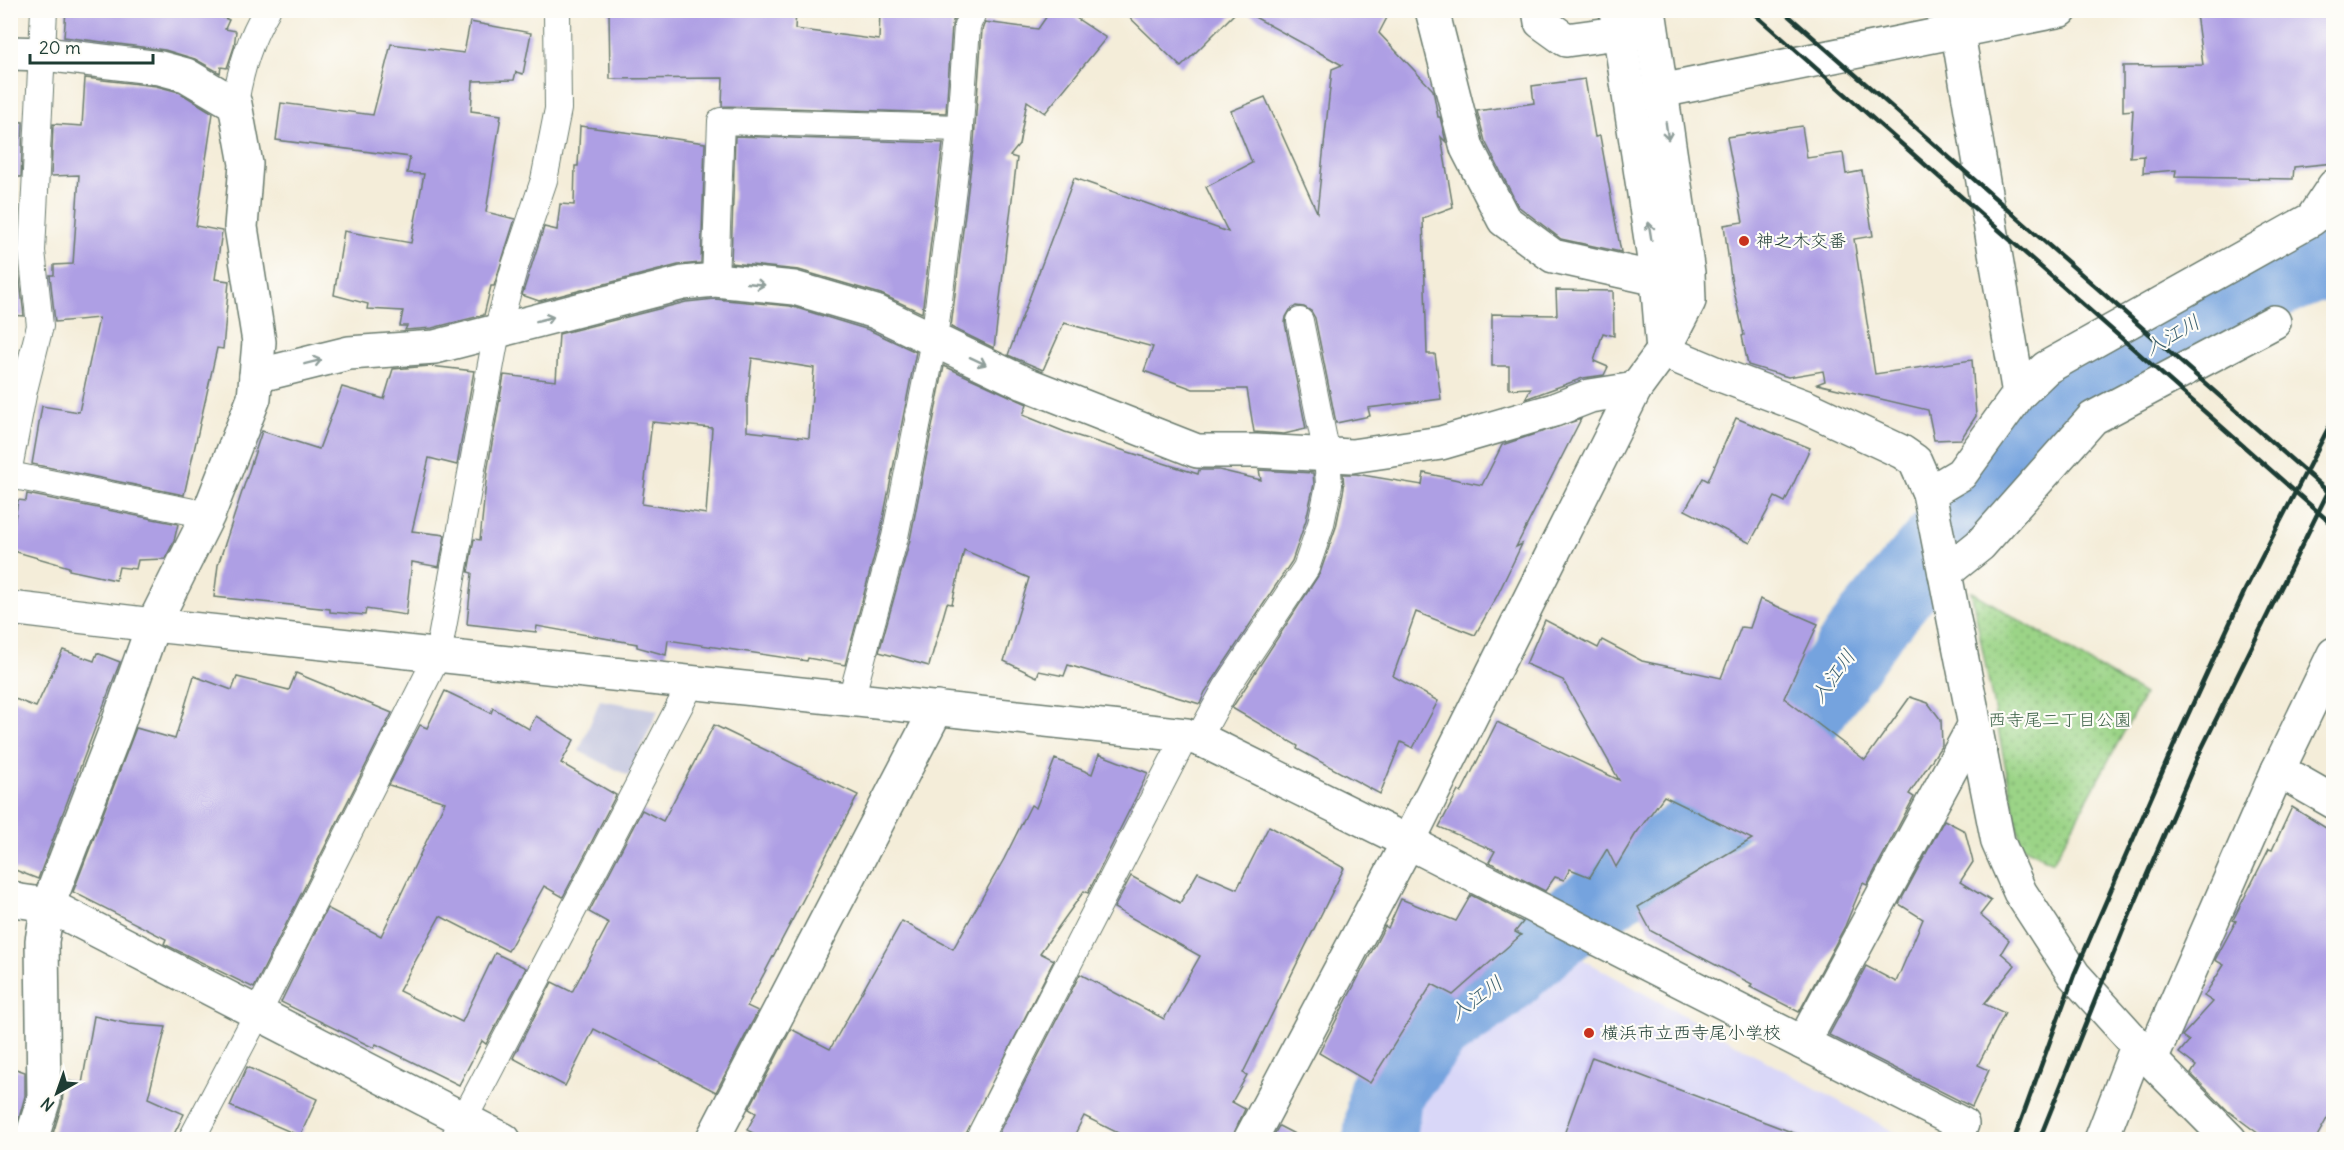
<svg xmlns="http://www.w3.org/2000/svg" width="2344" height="1150" viewBox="0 0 2344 1150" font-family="Delius,'Klee One',sans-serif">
	<defs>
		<pattern id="park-dots" width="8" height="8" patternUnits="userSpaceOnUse" patternTransform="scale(1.5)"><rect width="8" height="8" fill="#9bd487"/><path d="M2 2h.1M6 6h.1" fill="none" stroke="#7ead6f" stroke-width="1.8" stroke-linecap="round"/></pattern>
	</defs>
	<rect width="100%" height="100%" fill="#fdfcf7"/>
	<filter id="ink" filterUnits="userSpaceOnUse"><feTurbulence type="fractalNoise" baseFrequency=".0167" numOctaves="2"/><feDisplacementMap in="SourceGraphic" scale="12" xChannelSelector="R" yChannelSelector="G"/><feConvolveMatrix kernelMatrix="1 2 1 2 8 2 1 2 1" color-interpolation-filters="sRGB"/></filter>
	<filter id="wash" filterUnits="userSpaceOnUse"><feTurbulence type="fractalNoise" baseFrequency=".008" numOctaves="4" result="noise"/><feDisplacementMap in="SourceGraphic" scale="24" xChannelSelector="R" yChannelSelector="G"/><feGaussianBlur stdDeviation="1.35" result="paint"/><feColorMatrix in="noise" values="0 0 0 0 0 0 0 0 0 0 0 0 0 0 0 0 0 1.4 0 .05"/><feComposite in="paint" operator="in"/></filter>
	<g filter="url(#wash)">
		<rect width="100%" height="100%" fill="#f4edd9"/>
		<path fill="#d9d7f8" d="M1575 955 1907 1139 1399 1140 1406 1096 1437 1056 1487 1009Z"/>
		<path fill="#c0c2dd" d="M600 700 658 710 629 776 579 751Z"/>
		<path fill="url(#park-dots)" stroke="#5d885e" stroke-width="1.5" d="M1971 591 2144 695 2053 862 2021 846Z"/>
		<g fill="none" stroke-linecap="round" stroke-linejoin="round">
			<path stroke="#75a3de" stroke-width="74" d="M1380 1140 1385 1093 1436 1027 1495 986 1553 935 1649 863 1752 790 1871 624 1981 493 2082 386 2243 294 2334 258"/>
		</g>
		<g id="blocks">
			<g fill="#ae9fe4" fill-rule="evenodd">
				<path d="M66 10H204L229 20 225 29 236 31 234 47 227 68 221 67 220 73 195 59 165 50 64 37Z"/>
				<path d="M609 10H796L795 29 879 40 880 10H940V15L954 17 952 25 946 113 722 106 723 78 610 79Z"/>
				<path d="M1051 10H1064L1106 38 1045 113 1027 101 1019 145 1010 156 1017 158 994 348 951 327 974 141 982 30 985 22 1038 29Z"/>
				<path d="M1122 10H1238L1181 67Z"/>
				<path d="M1242 10H1391L1379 33 1433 90 1438 117H1440L1446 142 1441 137 1453 207 1423 218 1427 354H1435L1441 399 1368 408 1370 416 1336 423 1315 318 1311 311 1304 307 1296 306 1290 310 1286 317 1285 323 1306 429 1284 434 1254 432 1247 389H1193L1144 371 1153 347 1064 323 1043 370 1008 355 1074 178 1228 232 1206 187 1252 163 1231 111 1265 97 1317 212 1332 69 1342 65Z"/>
				<path d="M2220 10H2330L2328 79H2334V163L2294 167 2293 179 2175 177 2176 170 2143 173 2144 156 2130 157 2133 110 2123 111V66L2203 65 2196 14Z"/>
				<path d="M470 22 531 33 523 74 516 72 514 80 473 81 471 111 501 115 486 212 515 219 494 286H491L484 315 432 328 405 330 407 326H400L403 311 367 309 368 304 334 295 344 231 411 243 424 174 407 173 410 157 276 140 281 103 373 115 391 44 464 53Z"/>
				<path d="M85 78 156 86 179 92 213 113 196 226 222 231 215 279 229 281 223 349 217 348 184 495 32 464 42 406 79 412 99 318 55 322 50 275H54V265L73 264 79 175 51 176 53 124 82 126Z"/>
				<path d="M1585 79 1595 137 1600 136 1621 252 1561 239 1518 206 1485 141 1477 111 1534 103 1532 86Z"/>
				<path d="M10 121 23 122 21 177H10Z"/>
				<path d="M580 126 705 143 701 263 678 265 539 301 522 295 544 227 557 230 560 204 574 205 575 166H578Z"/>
				<path d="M1802 126 1807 158 1843 153 1846 174 1862 171 1873 236 1854 239 1875 374 1972 360 1976 416 1961 439 1934 440 1928 410 1817 384 1825 381 1823 371 1788 377 1748 365 1742 336 1744 335 1731 278 1724 225 1743 222 1727 137Z"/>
				<path d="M735 136 943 143 922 313 881 294 799 270 731 263Z"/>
				<path d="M10 273H19L24 316 10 315Z"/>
				<path d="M1556 290 1613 291 1614 336 1603 333 1594 361 1608 367 1604 375 1583 378 1525 399 1531 388 1509 389V366H1492V314L1557 315Z"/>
				<path d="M715 299 790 306 869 330 916 352 880 534 845 665 808 658 807 661 668 640 666 655 637 647V644L537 626 536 632 467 624 472 573 468 572 474 539 480 540 487 472 504 375 556 381 559 334 686 302ZM752 358 814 368 809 438 747 431V400ZM652 422 712 428 706 514 642 504Z"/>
				<path d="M430 366 474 371 457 465 429 458 412 531 445 535 439 567 412 562 406 615 366 609 365 615 330 612V609L214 597 218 565 262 431 319 449 342 387 384 399 393 369Z"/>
				<path d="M944 366 1027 404 1023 415 1065 432 1198 474 1199 470H1219L1261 480 1259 470 1313 473 1314 484 1306 520 1292 561 1205 692 1200 704 1068 665 1064 676 1039 671 1037 677 1004 661 1029 578 964 550 952 604 947 603 929 666 879 652 910 540Z"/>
				<path d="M1736 418 1810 448 1785 502 1775 497 1750 543 1685 510 1703 478 1708 481Z"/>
				<path d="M1581 419 1516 547 1522 544 1497 596 1475 635 1416 612 1393 676 1438 701 1413 748 1401 742 1380 794 1297 749 1298 746 1232 708 1320 573 1336 527 1344 488 1343 474H1356L1422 485 1424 473 1482 485 1502 445Z"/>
				<path d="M27 494 178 524 174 541 165 559 138 560 136 569 119 567 116 580 69 570V567L10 550 18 500 26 501Z"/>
				<path d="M1760 599 1818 624 1784 698 1865 760 1910 697 1928 703 1941 720 1942 745 1909 794 1914 797 1867 885 1863 883 1845 926 1799 1012 1750 987 1752 984 1651 931 1638 907 1752 839 1664 796 1635 835 1616 867 1607 849 1590 877 1570 869 1564 880 1555 877 1545 891 1489 862 1495 851 1439 827 1458 791 1461 793 1497 722 1619 780 1563 680 1526 664 1545 620 1598 648 1602 640 1642 661 1721 678 1741 627 1750 628Z"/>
				<path d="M63 650 94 661 97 653 120 662 38 879 10 868V697L36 707Z"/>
				<path d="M296 673 392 713 254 988 164 944 166 939 73 892 136 728 175 739 194 676 232 690 237 677 289 690Z"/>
				<path d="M445 691 491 713 493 708 529 729 536 716 574 740 561 763 616 795 563 897 544 886 508 951 440 916 399 991 462 1022 495 953 526 968 486 1044 482 1041 459 1085 376 1044 374 1048 281 1002 327 908 381 936 445 802 389 785 420 725 427 728Z"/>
				<path d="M714 725 858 795 747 1006 758 1011 716 1092 594 1029 565 1086 513 1058 552 982 572 992 609 923 589 912 642 810 663 821Z"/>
				<path d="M1099 754 1148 773 1088 893 1084 891 1040 953 1054 960 963 1140H767L747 1130 756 1113 749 1109 791 1029 830 1049 902 921 953 949 1004 859 1031 805 1036 808 1055 759 1092 774Z"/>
				<path d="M2292 807 2334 833V1106L2315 1140H2267L2228 1111 2191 1074 2196 1066 2179 1053 2189 1041 2182 1036 2213 1002 2204 996 2224 965 2215 960 2236 921 2233 920 2269 849 2272 850Z"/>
				<path d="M1944 820 1965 831 1973 862 1960 882 1991 901 1980 915 2009 940 2001 953 2015 965 1984 1004 2005 1013 1978 1065 1989 1070 1972 1107 1829 1035 1866 966 1896 982 1923 919 1899 904Z"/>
				<path d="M1269 826 1344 868 1243 1073 1247 1075 1232 1102 1245 1109 1231 1140H1132L1084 1116 1072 1140H995L1080 974 1164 1019 1200 956 1114 908 1131 876 1180 903 1198 872 1237 889Z"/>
				<path d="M1471 895 1523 922 1515 932 1521 935 1453 995 1432 984 1370 1083 1319 1053 1385 926 1388 928 1401 899 1456 921Z"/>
				<path d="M94 1016 129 1024 166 1027 148 1098 184 1114 171 1140H51L62 1104 64 1080 82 1084Z"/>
				<path d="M1592 1057 1802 1136 1801 1140H1562Z"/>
				<path d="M10 1067 25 1072V1096L13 1140H10Z"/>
				<path d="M247 1067 317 1099 300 1136 230 1106Z"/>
				<path d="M1279 1126 1306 1140H1271Z"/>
			</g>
		</g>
	</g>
	<g filter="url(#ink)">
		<use href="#blocks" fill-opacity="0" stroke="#6a7b6e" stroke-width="1.5"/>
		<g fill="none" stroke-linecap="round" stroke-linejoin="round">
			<defs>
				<g id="service">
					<path d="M235 104C240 71 249 40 267 10"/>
					<path d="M715 280 721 121 960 128"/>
					<path d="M10 463 24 390 40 326 32 251 44 10"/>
					<path d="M10 475 208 515"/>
					<path d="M851 699 895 537 934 340 959 139 967 26 974 10"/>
					<path d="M1198 739 1226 688 1306 568 1321 524 1329 485 1327 455 1300 321"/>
					<path d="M191 1140 258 1013 438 655 497 331 514 269 544 180 558 109 557 10"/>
					<path d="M453 1140 692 682"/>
					<path d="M978 1140 1186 735"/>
				</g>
				<g id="minor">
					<path d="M1432 10 1467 148 1504 220 1553 256 1657 279 1685 273"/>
					<path d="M1539 10 1541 22 1566 40 1647 29"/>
					<path d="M10 53 44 54 160 68 186 75 235 104 246 164 241 227 259 342 254 398 208 515 153 625 115 732 48 905 42 941 44 1099 31 1140"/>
					<path d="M1661 91 2061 10"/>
					<path d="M1663 351 1723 376 1806 407 1902 452 1915 461 1929 493 1998 842 2020 892 2074 975 2151 1060 2230 1140"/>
					<path d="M256 376 349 353 435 347 683 283 715 280 794 288 876 312 1024 383 1197 451H1256L1352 456 1441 443 1554 410 1590 396 1635 389"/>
					<path d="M2019 394 2046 368 2312 219 2334 186"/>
					<path d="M1929 493 1961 474 2019 394 1954 10"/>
					<path d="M1945 573 1980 545 2093 418 2274 322"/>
					<path d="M2278 770 2334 802"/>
					<path d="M1408 842 1962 1124"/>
					<path d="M10 897 14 900 48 905 504 1140"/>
					<path d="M1803 1043 1974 726"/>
					<path d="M2151 1060 2278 770 2334 654"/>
					<path d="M712 1140 937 708"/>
					<path d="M2101 1140 2138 1044"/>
				</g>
				<g id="tertiary">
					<path d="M1616 10 1657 279 1663 351"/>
					<path d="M10 608 153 625 1186 735 1206 742 1408 842"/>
					<path d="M1250 1140 1408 842 1635 389 1663 351 1689 301 1688 273 1649 10"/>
				</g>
			</defs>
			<use href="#service" stroke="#6a7b6e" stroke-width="28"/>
			<use href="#minor" stroke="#6a7b6e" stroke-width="36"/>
			<use href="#tertiary" stroke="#6a7b6e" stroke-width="36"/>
			<use href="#service" stroke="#fff" stroke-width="26"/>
			<use href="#minor" stroke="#fff" stroke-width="33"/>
			<use href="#tertiary" stroke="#fff" stroke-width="33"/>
			<g stroke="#1f3d34" stroke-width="4.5">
				<path d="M1750 10 2334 526"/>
				<path d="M1782 10 2334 497"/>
				<path d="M2014 1140 2074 975 2174 745 2246 588 2334 417"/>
				<path d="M2039 1140 2124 928 2198 756 2334 480"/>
			</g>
		</g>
		<defs><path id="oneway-shaft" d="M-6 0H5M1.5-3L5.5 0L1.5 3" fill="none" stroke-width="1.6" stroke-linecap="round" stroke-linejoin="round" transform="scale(1.5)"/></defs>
		<g stroke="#8f9e9a">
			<use href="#oneway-shaft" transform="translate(1667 131) rotate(82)"/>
			<use href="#oneway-shaft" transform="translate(1650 231) rotate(-99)"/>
			<use href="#oneway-shaft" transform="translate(756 284) rotate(6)"/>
			<use href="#oneway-shaft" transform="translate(545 319) rotate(-14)"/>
			<use href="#oneway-shaft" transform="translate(978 361) rotate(25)"/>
			<use href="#oneway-shaft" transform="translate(313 362) rotate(-14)"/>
		</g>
	</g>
	<g fill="#c8321e" stroke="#fdfcf7" stroke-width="2">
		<circle cx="1744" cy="241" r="6"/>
		<circle cx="1589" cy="1033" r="6"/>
	</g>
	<g text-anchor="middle" stroke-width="4.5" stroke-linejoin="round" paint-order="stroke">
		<g font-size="18" fill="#1f3d34" stroke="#fdfcf7" text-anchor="start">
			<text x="1756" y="247">神之木交番</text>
			<text x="1601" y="1039">横浜市立西寺尾小学校</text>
		</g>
		<g font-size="18" fill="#3e6349" stroke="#fdfcf7">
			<text x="2060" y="726">西寺尾二丁目公園</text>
		</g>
		<g font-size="20" font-style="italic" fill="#3d6170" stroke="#fdfcf7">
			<text transform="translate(2172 335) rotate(-30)" y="7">入江川</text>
			<text transform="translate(1833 676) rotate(-54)" y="7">入江川</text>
			<text transform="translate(1476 998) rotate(-36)" y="7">入江川</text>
		</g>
	</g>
	<rect width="2344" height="1150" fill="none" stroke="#fdfcf7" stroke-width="36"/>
	<g transform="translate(57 1093) rotate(220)" stroke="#fdfcf7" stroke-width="4.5" paint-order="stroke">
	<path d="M0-4.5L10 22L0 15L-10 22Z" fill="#1f3d34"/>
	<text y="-9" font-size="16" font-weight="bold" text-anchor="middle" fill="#1f3d34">N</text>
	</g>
	<path d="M30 54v9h123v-9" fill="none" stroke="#1f3d34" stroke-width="3"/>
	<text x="39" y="54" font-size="18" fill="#1f3d34" stroke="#fdfcf7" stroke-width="4.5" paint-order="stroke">20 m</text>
</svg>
